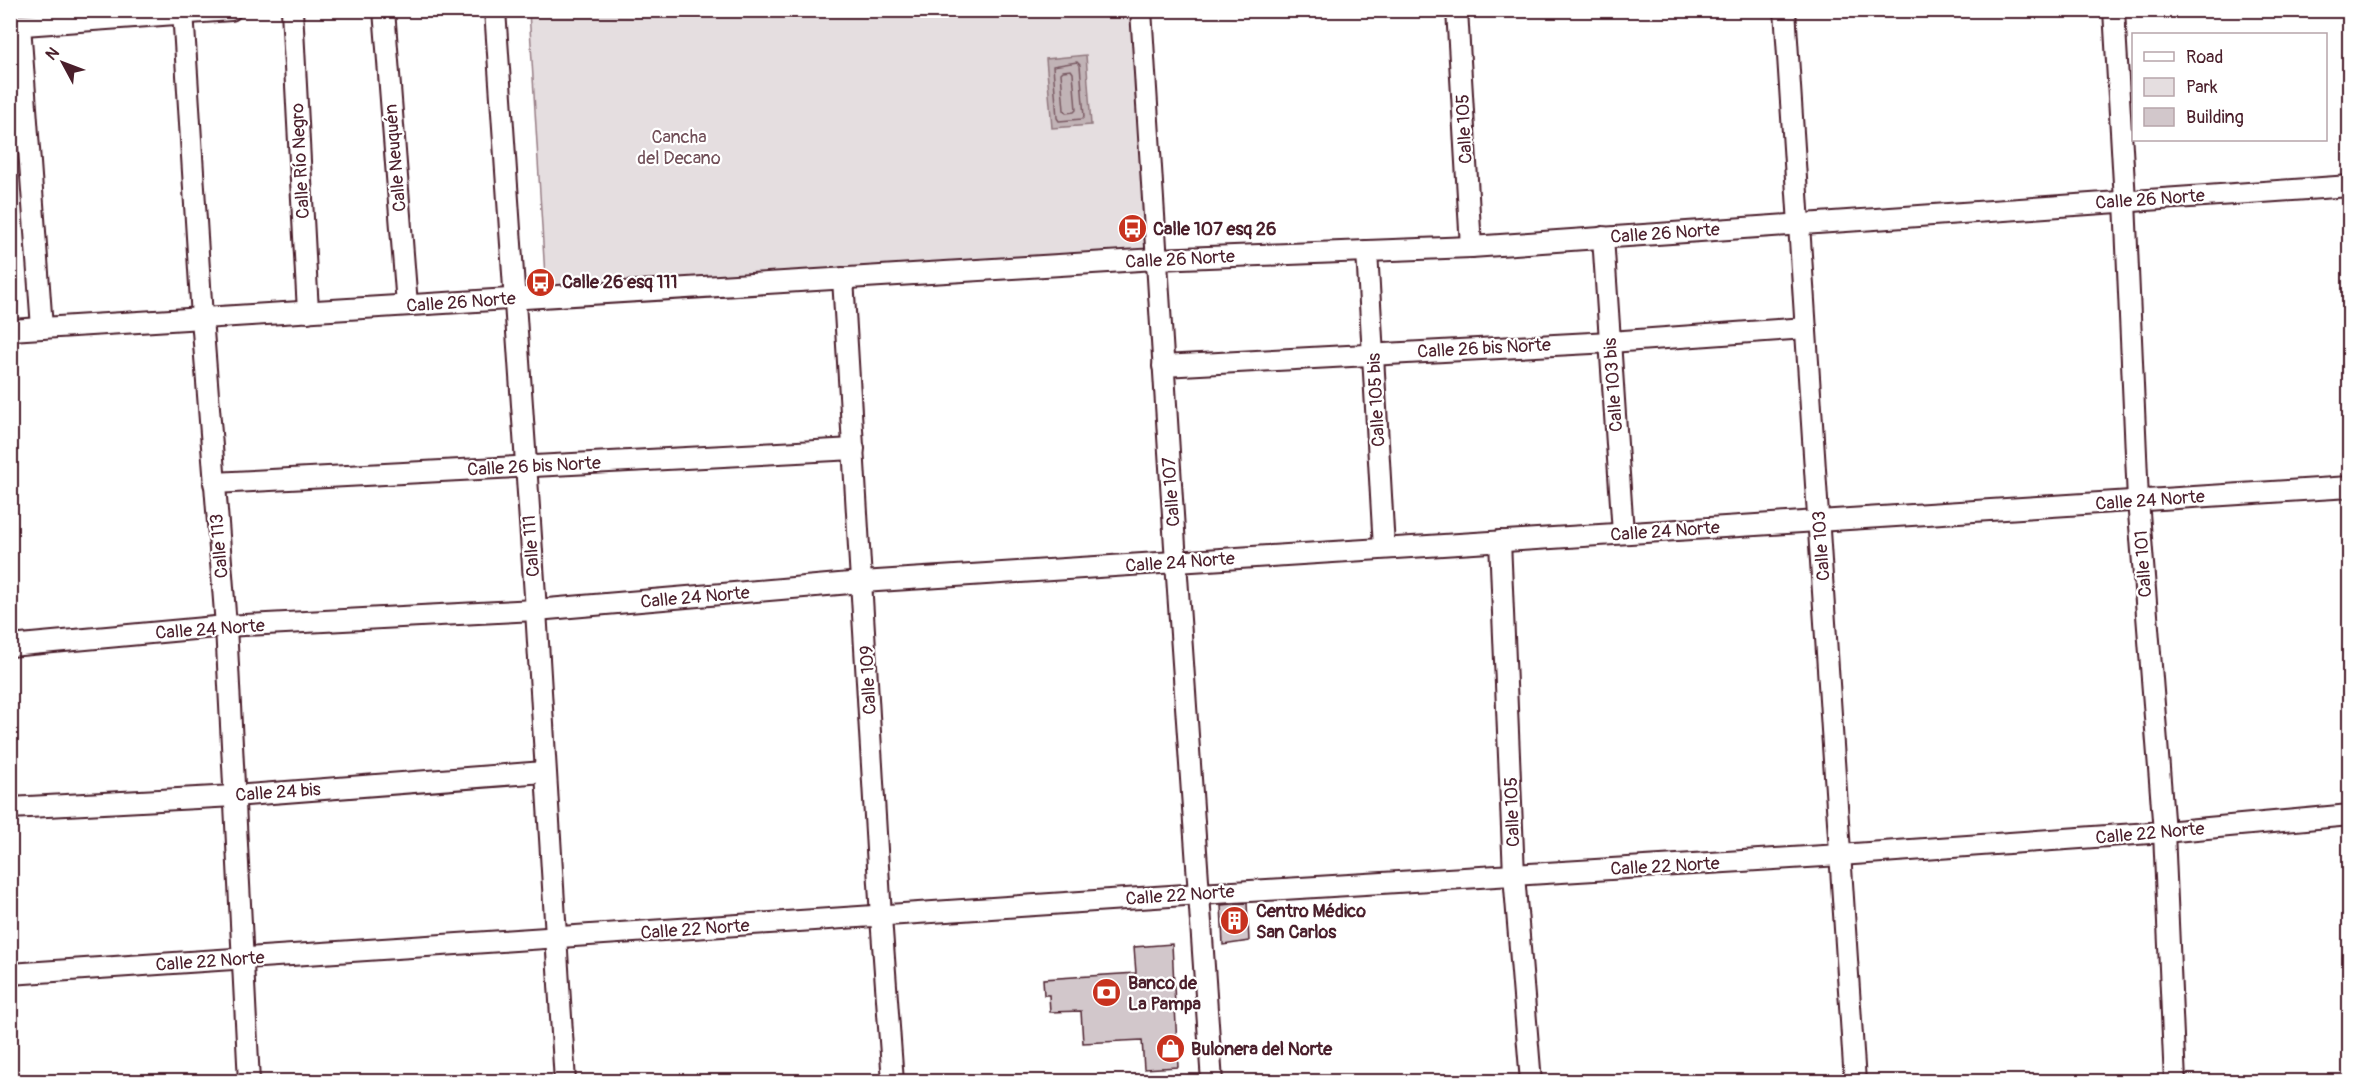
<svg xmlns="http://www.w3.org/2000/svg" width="2360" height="1092" viewBox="0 0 2360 1092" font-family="Pangolin,sans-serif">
	<rect width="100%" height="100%" fill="#fff"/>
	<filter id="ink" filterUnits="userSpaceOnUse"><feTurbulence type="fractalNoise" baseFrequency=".0167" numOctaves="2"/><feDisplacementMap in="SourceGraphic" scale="12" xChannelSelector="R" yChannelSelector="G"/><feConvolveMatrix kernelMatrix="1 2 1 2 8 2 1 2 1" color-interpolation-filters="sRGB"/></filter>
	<g filter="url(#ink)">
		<path fill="#e5dee0" stroke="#987e86" stroke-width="1.5" d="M529 11H1133L1148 253 546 293Z"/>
		<path fill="#c1b3b6" stroke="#91787e" stroke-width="1.5" d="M1086 55 1091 125 1052 128 1046 59Z"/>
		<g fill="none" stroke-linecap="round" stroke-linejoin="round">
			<g stroke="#7a5a63" stroke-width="1.5">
				<path d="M1077 62 1080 65 1084 117 1082 119 1059 121 1057 118 1053 66Z"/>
				<path d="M1071 70 1073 73 1076 110 1074 112 1066 113 1064 110 1061 73 1063 71Z"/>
			</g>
		</g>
		<g fill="#d2c7cb" stroke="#4a1f2b" stroke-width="1.5">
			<path d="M1247 903 1249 941 1223 945 1221 905Z"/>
			<path d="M1172 944 1178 1067 1144 1069 1142 1040 1083 1043 1081 1011 1050 1012 1049 995H1044L1043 979 1136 973 1134 947Z"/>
		</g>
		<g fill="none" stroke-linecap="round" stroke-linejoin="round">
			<defs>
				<g id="minor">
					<path d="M183 10 202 318 226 626 249 1082"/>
					<path d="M292 10 308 312"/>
					<path d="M384 10 407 305"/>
					<path d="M495 10 536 610 565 1082"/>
					<path d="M1141 10 1176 562 1212 1082"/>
					<path d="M1457 10 1471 247"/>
					<path d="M1785 10 1855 1082"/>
					<path d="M2114 10 2125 201 2138 500 2164 832 2175 1082"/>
					<path d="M20 25 42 328"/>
					<path d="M10 26 231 10"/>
					<path d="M1603 237 1623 533"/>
					<path d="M1367 251 1384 548"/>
					<path d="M843 278 881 917 893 1082"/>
					<path d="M10 330 1156 259 1471 247 2350 186"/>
					<path d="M1163 366 1610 342 1806 328"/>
					<path d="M214 483 854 449"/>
					<path d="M1500 541 1514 875 1531 1082"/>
					<path d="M10 646 226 626 536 610 862 582 2350 487"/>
					<path d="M10 808 234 796 544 772"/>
					<path d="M10 974 1200 894 1840 855 2164 832 2350 815"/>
				</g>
			</defs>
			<use href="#minor" stroke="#4a1f2b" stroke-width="24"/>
			<use href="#minor" stroke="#fff" stroke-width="20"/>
		</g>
	</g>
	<defs>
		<symbol id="bus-disc" viewBox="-11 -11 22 22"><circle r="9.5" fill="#c8321e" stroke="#fff"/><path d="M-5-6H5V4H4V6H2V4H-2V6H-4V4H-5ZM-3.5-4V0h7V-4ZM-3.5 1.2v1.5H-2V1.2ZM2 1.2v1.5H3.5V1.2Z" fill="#fff"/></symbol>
		<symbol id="building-disc" viewBox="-11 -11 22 22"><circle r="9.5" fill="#c8321e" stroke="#fff"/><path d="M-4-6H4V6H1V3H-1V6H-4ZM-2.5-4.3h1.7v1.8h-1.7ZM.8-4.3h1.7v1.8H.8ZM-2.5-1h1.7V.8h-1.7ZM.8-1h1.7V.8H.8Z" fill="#fff"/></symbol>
		<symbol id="bank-disc" viewBox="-11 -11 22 22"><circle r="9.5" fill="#c8321e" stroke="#fff"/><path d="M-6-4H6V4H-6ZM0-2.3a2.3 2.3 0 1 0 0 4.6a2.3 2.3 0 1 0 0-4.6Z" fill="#fff"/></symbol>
		<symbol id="shop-disc" viewBox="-11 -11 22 22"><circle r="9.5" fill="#c8321e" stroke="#fff"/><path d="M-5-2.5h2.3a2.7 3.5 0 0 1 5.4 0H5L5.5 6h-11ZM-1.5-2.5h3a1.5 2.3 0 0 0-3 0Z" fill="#fff"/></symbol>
	</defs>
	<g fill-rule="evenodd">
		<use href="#bus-disc" x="1116" y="212" width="33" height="33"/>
		<use href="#bus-disc" x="524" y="266" width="33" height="33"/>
		<use href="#building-disc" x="1218" y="904" width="33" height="33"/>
		<use href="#bank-disc" x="1090" y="976" width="33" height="33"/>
		<use href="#shop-disc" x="1154" y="1032" width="33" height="33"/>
	</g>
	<g text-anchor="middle" stroke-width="4.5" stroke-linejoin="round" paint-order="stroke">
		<g font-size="18" fill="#4a1f2b" stroke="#fff">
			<text transform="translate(1464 129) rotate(-93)" y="6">Calle 105</text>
			<text transform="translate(395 158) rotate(-95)" y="6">Calle Neuquén</text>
			<text transform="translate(300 161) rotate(-93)" y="6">Calle Río Negro</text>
			<text transform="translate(2150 199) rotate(-4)" y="6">Calle 26 Norte</text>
			<text transform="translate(1665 233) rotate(-4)" y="6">Calle 26 Norte</text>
			<text transform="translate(1180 259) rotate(-3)" y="6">Calle 26 Norte</text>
			<text transform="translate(461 302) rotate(-4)" y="6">Calle 26 Norte</text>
			<text transform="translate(1484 348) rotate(-3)" y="6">Calle 26 bis Norte</text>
			<text transform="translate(1613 385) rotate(-94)" y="6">Calle 103 bis</text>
			<text transform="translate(1376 400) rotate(-93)" y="6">Calle 105 bis</text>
			<text transform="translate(534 466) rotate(-3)" y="6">Calle 26 bis Norte</text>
			<text transform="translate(1171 492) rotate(-94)" y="6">Calle 107</text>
			<text transform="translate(2150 500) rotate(-4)" y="6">Calle 24 Norte</text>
			<text transform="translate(1665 531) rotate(-4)" y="6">Calle 24 Norte</text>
			<text transform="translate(219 546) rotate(-95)" y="6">Calle 113</text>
			<text transform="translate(531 546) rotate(-94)" y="6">Calle 111</text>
			<text transform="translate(1821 546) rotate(-94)" y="6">Calle 103</text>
			<text transform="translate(1180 562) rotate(-4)" y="6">Calle 24 Norte</text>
			<text transform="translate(2143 564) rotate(-94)" y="6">Calle 101</text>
			<text transform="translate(695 597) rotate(-5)" y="6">Calle 24 Norte</text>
			<text transform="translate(210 629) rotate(-4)" y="6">Calle 24 Norte</text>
			<text transform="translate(868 680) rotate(-93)" y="6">Calle 109</text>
			<text transform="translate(278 792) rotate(-4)" y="6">Calle 24 bis</text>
			<text transform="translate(1512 812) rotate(-92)" y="6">Calle 105</text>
			<text transform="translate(2150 833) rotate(-5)" y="6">Calle 22 Norte</text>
			<text transform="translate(1665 866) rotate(-3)" y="6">Calle 22 Norte</text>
			<text transform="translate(1180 895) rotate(-4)" y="6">Calle 22 Norte</text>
			<text transform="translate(695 929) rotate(-4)" y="6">Calle 22 Norte</text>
			<text transform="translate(210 961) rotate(-4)" y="6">Calle 22 Norte</text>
		</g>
		<g font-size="18" fill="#714f58" stroke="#fff">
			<text x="679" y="143">Cancha<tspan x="679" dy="21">del Decano</tspan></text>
		</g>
		<g font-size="18" font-weight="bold" fill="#4a1f2b" stroke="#fff" text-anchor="start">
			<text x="1153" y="235">Calle 107 esq 26</text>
			<text x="562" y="288">Calle 26 esq 111</text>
			<text x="1256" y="917">Centro Médico<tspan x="1256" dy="21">San Carlos</tspan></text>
			<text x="1128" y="989">Banco de<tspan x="1128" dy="21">La Pampa</tspan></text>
			<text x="1191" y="1055">Bulonera del Norte</text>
		</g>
	</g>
	<rect width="2360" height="1092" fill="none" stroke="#fff" stroke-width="36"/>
	<rect x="18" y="18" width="2324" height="1056" fill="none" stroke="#4a1f2b" stroke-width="2" filter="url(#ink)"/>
	<rect x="2132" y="33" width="195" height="108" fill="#ffffff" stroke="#b7a5aa" stroke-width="1.5"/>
	<rect x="2144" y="52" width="30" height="9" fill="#ffffff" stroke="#b7a5aa" stroke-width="1.5"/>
	<text x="2186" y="63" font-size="18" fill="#4a1f2b">Road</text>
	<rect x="2144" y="78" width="30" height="18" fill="#e5dee0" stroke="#b7a5aa" stroke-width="1.5"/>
	<text x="2186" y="93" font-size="18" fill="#4a1f2b">Park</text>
	<rect x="2144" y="108" width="30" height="18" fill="#d2c7cb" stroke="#b7a5aa" stroke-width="1.5"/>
	<text x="2186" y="123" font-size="18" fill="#4a1f2b">Building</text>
	<g transform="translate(63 63) rotate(311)" stroke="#ffffff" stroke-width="4.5" paint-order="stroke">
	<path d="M0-4.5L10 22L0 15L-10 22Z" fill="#4a1f2b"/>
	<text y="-9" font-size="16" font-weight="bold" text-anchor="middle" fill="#4a1f2b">N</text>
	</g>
</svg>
